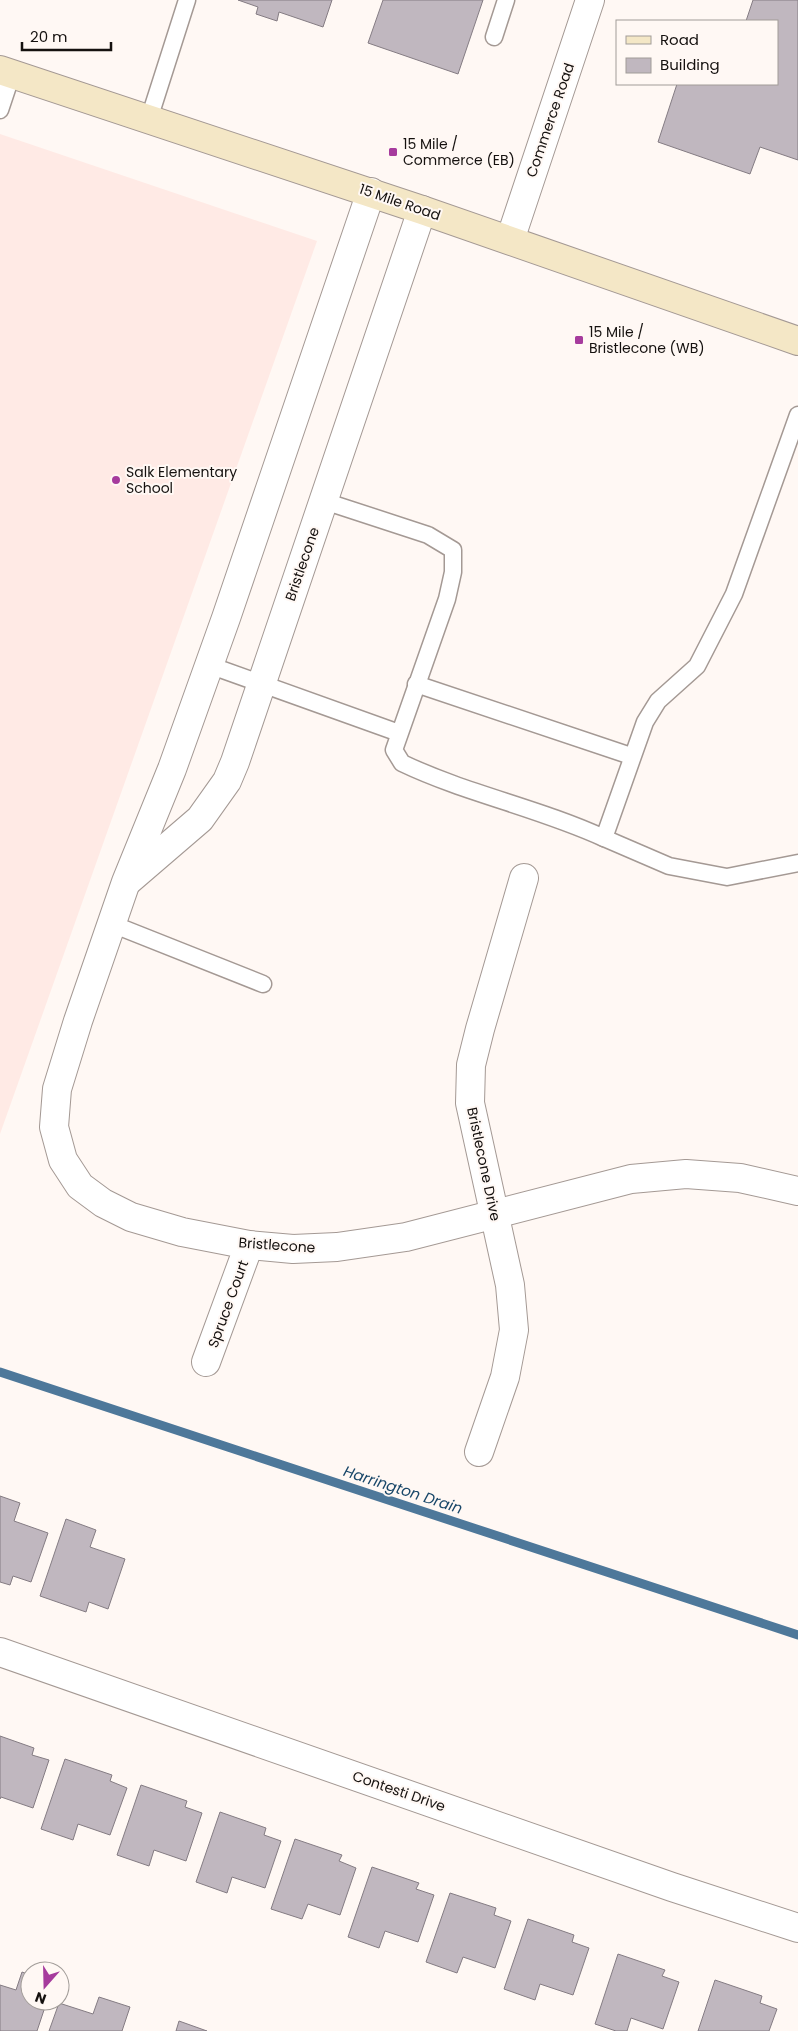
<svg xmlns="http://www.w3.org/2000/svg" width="798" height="2031" viewBox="0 0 798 2031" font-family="Poppins,sans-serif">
	<rect width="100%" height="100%" fill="#fff8f4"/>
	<path fill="#ffeae5" d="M0 134 317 241 0 1134Z"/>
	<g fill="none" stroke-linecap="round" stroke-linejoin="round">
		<path stroke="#4e789a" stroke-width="9" d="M0 1372 798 1635"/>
	</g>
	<g fill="#c0b7bf" stroke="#847c83">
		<path d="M238 0H332L323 27 279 12 277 21 256 14 258 7Z"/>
		<path d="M383 0H483L458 74 368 43Z"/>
		<path d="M753 0H798V160L760 147 750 174 658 142 677 84H777V21H746Z"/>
		<path d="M0 1496 20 1503 14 1521 48 1533 31 1582 13 1576 10 1585 0 1582Z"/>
		<path d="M66 1519 96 1530 90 1547 125 1559 108 1609 89 1602 86 1612 40 1596Z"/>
		<path d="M0 1736 34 1748 32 1755 49 1760 33 1808 1 1797 0 1799Z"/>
		<path d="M65 1759 112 1775 110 1781 127 1788 110 1835 78 1824 73 1840 41 1829Z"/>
		<path d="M141 1785 187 1801 185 1807 202 1813 186 1861 154 1850 149 1866 117 1855Z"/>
		<path d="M220 1812 266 1828 264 1835 281 1841 265 1888 232 1877 227 1893 196 1882Z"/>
		<path d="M295 1839 342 1855 339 1861 356 1868 340 1915 308 1904 302 1919 271 1909Z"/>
		<path d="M372 1867 419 1883 416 1889 434 1895 418 1942 385 1931 379 1948 348 1937Z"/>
		<path d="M450 1893 496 1908 494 1915 511 1921 495 1968 463 1957 457 1973 426 1962Z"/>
		<path d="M528 1919 574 1935 572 1942 589 1948 573 1995 540 1984 535 2000 504 1989Z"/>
		<path d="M618 1954 665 1970 662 1976 679 1982 663 2029 631 2018 627 2031H616L595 2024Z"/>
		<path d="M22 1972 30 1975V2001H47L37 2031H0V1985L16 1990Z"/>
		<path d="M715 1980 762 1996 760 2003 777 2009 769 2031H698Z"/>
		<path d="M99 1997 130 2007 122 2031H49L59 2003 93 2014Z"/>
		<path d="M179 2021 207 2031H176Z"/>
	</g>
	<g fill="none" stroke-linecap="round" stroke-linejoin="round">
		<defs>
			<g id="lane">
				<path d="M494 37 506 0"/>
				<path d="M0 110 12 74"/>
				<path d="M149 119 187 0"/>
				<path d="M324 501 428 535 453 550V572L447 599 394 750 402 763C467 794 539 808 604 838L645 722 658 701 697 666 734 594 798 415"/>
				<path d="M209 665 399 733"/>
				<path d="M416 684 631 756"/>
				<path d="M604 838 669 866 727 877 798 863"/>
				<path d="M112 924 263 984"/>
			</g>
			<g id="street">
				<path d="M371 192 226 618 172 769 126 882 78 1021 57 1089 54 1127 63 1160 80 1186 103 1203 131 1217 182 1232 249 1245 293 1249 337 1247 406 1237 631 1179 686 1174 740 1178 798 1191"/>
				<path d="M510 240 590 0"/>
				<path d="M129 880 200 819 227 781 235 762 422 210"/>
				<path d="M206 1362 249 1245"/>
				<path d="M479 1452 505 1377 514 1330 510 1285 470 1103 471 1065 480 1029 524 878"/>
				<path d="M0 1652 672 1887 798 1928"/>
			</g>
			<path id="secondary" d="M0 70 422 210 798 341"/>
		</defs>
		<use href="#lane" stroke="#a49994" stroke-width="19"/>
		<use href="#street" stroke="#a49994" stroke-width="30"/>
		<use href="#secondary" stroke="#a49994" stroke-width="30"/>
		<use href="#lane" stroke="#fff" stroke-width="16"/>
		<use href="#street" stroke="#fff" stroke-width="28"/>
		<use href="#secondary" stroke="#f4e7c6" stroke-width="28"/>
	</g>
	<g fill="#a63b9d" stroke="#fff8f4" stroke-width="2">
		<rect x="388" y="147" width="10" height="10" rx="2.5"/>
		<rect x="574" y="335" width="10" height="10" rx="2.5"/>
		<circle cx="116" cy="480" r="5"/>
	</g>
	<g text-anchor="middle" stroke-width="4" stroke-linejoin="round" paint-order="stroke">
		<g font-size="14" fill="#15110f" stroke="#fff8f4">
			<text transform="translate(550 120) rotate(-71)" y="5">Commerce Road</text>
			<text transform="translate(400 202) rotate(19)" y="5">15 Mile Road</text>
			<text transform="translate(302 564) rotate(-71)" y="5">Bristlecone</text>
			<text transform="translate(484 1164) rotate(78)" y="5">Bristlecone Drive</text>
			<text transform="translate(277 1245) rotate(4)" y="5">Bristlecone</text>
			<text transform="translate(228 1304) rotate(-70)" y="5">Spruce Court</text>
			<text transform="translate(399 1791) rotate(19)" y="5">Contesti Drive</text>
		</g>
		<g font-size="14" fill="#15110f" stroke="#fff8f4" text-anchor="start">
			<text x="403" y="149">15 Mile /<tspan x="403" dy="16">Commerce (EB)</tspan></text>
			<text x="589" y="337">15 Mile /<tspan x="589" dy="16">Bristlecone (WB)</tspan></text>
			<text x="126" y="477">Salk Elementary<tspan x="126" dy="16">School</tspan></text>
		</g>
		<g font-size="15" font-style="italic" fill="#194769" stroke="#fff8f4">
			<text transform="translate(403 1490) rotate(18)" y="5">Harrington Drain</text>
		</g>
	</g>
	<rect x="616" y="20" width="162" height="65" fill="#fff8f4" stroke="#a19c98"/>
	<rect x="626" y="36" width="25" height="8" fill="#f4e7c6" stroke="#a19c98"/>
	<text x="660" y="45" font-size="15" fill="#15110f">Road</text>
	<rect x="626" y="58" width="25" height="15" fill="#c0b7bf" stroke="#a19c98"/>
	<text x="660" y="70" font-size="15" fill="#15110f">Building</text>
	<g transform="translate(45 1986) rotate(200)"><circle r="24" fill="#fff8f4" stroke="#a19c98"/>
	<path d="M0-4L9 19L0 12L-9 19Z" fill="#a63b9d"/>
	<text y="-8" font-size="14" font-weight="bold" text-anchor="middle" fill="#15110f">N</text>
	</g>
	<path d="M22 42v8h89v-8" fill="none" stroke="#15110f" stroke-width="2.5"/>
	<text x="30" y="42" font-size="15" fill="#15110f" stroke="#fff8f4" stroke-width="4" paint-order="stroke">20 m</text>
</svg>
